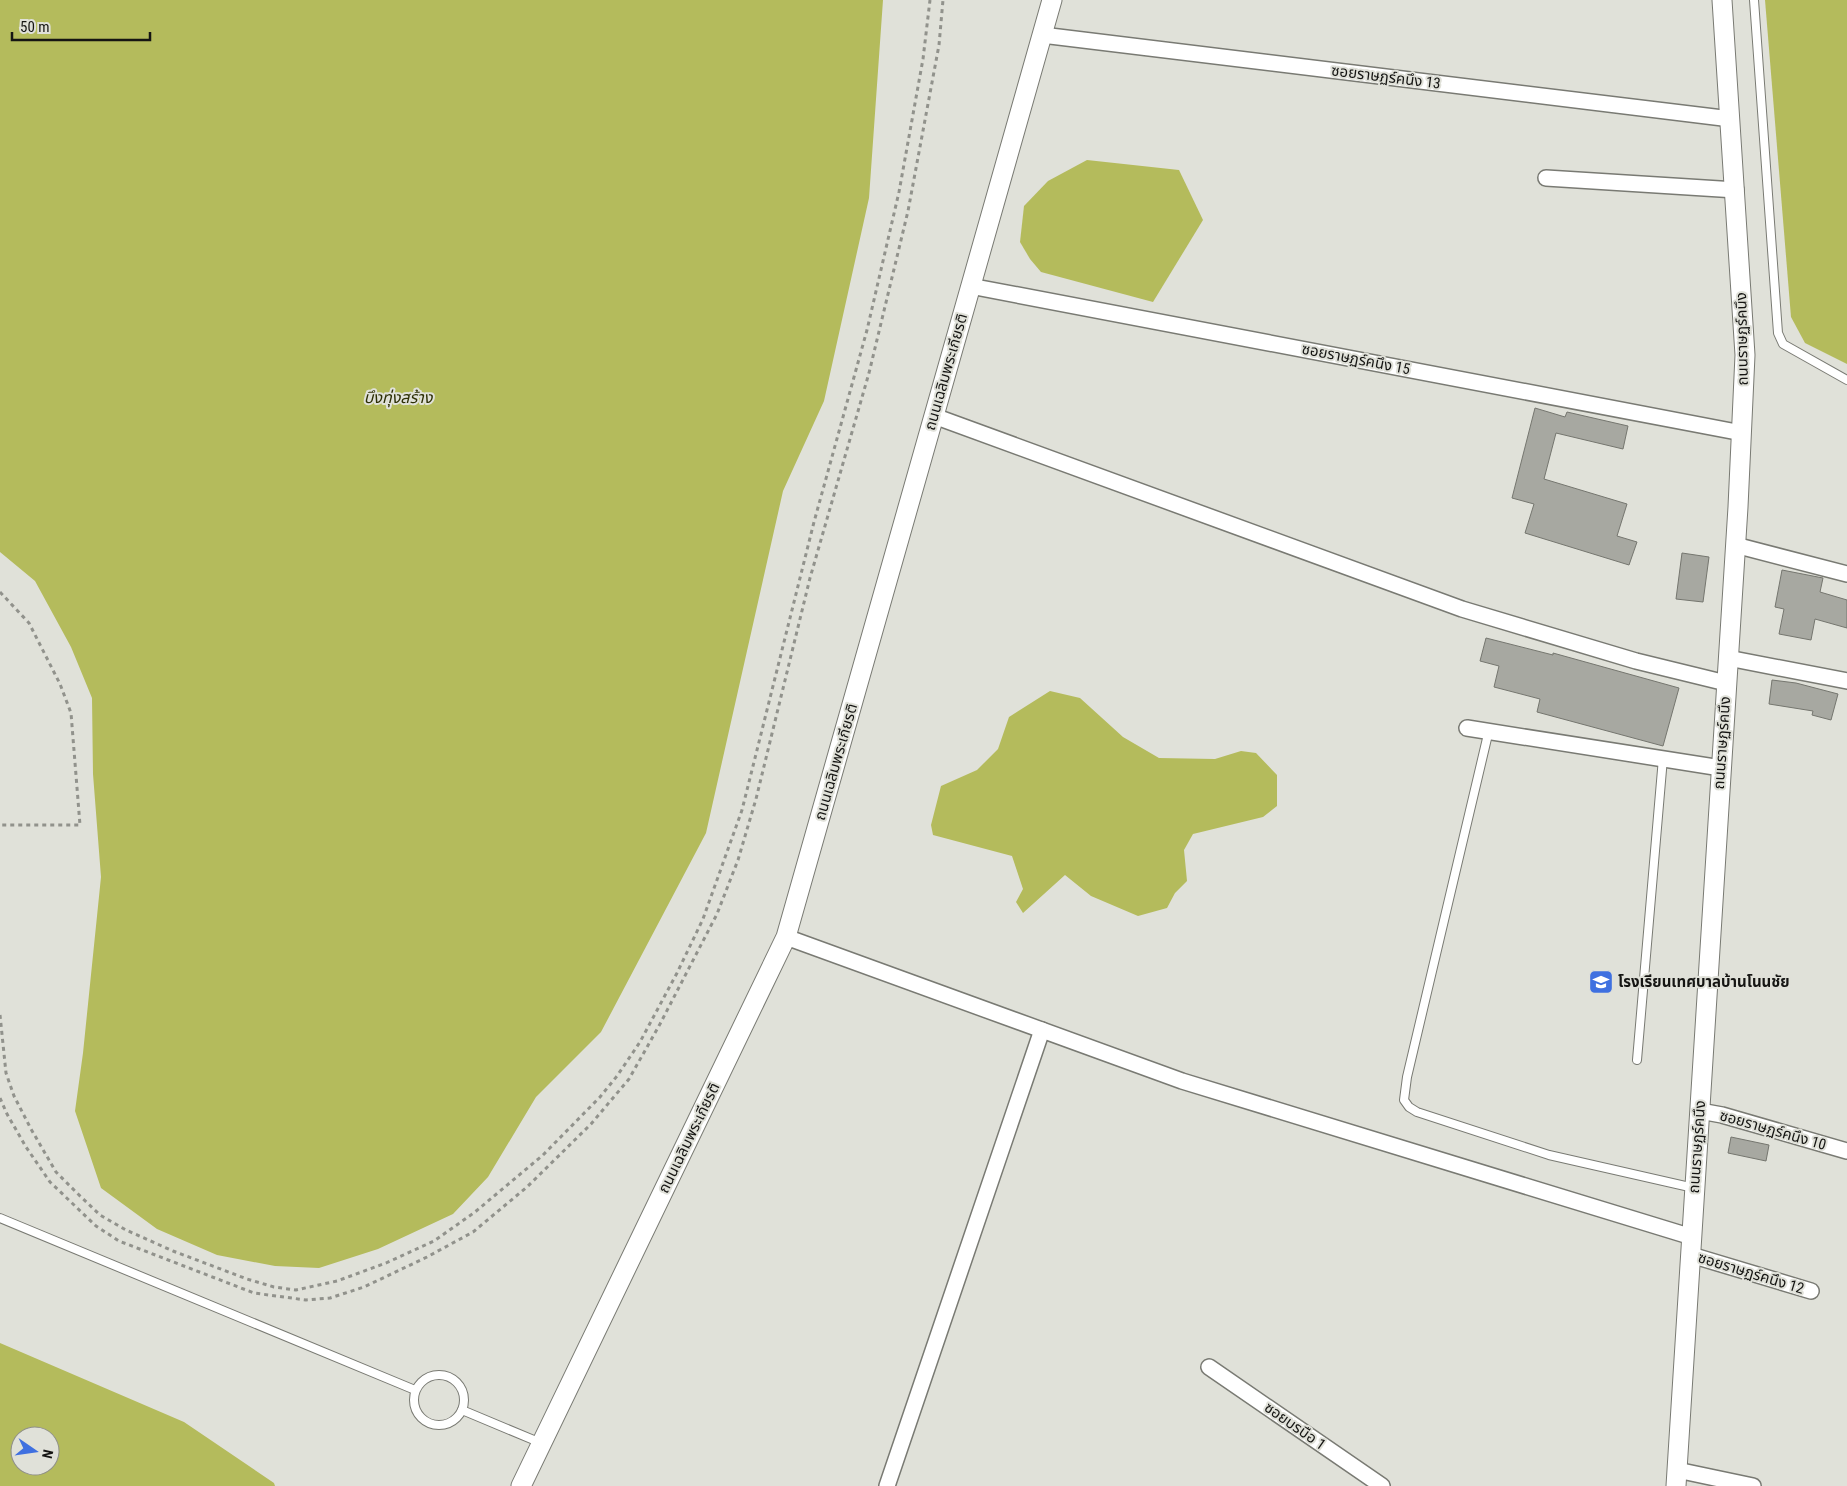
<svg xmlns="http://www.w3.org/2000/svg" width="1847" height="1486" viewBox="0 0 1847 1486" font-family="'Roboto Condensed','Noto Sans Thai',sans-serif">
	<rect width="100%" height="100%" fill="#e0e1d9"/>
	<g fill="#b4bb5c" fill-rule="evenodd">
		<path d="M0 0H883L869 198 824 401 783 491 706 833 601 1032 536 1097 488 1177 453 1214 378 1249 319 1268 275 1266 217 1255 157 1229 101 1188 75 1111 83 1053 101 877 93 774 92 698 71 647 35 581 0 552Z"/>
		<path d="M1765 0H1847V364L1805 343 1791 317Z"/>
		<path d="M1087 160 1179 170 1203 220 1153 302 1041 272 1030 259 1020 242 1024 206 1048 181Z"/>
		<path d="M1050 691 1080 698 1123 737 1159 758 1215 759 1241 751 1256 753 1277 775V806L1263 817 1193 834 1184 850 1187 881 1175 893 1167 908 1138 916 1091 896 1065 875 1023 913 1016 902 1023 889 1012 856 933 835 931 825 941 786 977 770 998 749 1009 717Z"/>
		<path d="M0 1343 184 1422 274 1483 275 1486H0ZM20 1436H50V1466H20Z"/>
	</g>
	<g fill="#a7a8a1" stroke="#75766f">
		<path d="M1535 408 1565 417 1567 412 1628 426 1623 449 1556 433 1544 479 1627 504 1617 536 1637 542 1629 565 1525 533 1534 504 1512 498Z"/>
		<path d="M1682 553 1709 557 1703 602 1676 599Z"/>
		<path d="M1782 570 1823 578 1820 592 1847 600V628L1815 619 1811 640 1779 634 1784 609 1775 607Z"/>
		<path d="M1486 638 1553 655V653L1679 688 1663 746 1537 712 1540 699 1494 687 1499 666 1480 661Z"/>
		<path d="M1772 680 1796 683 1838 694 1831 720 1812 715 1813 711 1769 704Z"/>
		<path d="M1731 1137 1769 1145 1766 1161 1728 1153Z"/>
	</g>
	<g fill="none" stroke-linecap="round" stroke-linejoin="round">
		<defs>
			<g id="service">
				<path d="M1754 0 1778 333 1783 344 1847 380"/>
				<path d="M1489 730 1407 1077 1404 1100 1409 1107 1417 1112 1549 1155 1694 1188"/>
				<path d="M1637 1060 1663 758"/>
				<path d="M0 1218 415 1390"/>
				<circle cx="439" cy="1400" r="25"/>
				<path d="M462 1410 541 1443"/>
			</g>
			<g id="minor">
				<path d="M1042 35 1731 119"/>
				<path d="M1546 178 1736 190"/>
				<path d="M970 286 1742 433"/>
				<path d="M934 416 1462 609 1636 661 1726 683"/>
				<path d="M1735 545 1847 574"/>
				<path d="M1728 658 1847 681"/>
				<path d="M1467 728 1721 768"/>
				<path d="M786 937 1182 1081 1692 1237"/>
				<path d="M1700 1111 1722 1115 1847 1151"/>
				<path d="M1691 1255 1811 1291"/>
				<path d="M1209 1367 1382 1486"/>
				<path d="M1677 1470 1753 1486"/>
				<path d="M887 1486 1042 1030"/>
			</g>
			<g id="tertiary">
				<path d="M521 1486 786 937 1052 0"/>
				<path d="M1676 1486 1738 507 1745 355 1722 0"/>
			</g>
		</defs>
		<use href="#service" stroke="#797a73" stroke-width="10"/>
		<use href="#minor" stroke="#797a73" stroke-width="18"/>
		<use href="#tertiary" stroke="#797a73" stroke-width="21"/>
		<g stroke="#91928c" stroke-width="3" stroke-dasharray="4 4" stroke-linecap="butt">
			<path d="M0 592 29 623 60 684 71 713 80 825H0"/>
			<path d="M0 1015 6 1073 14 1096 31 1129 56 1172 77 1193 100 1215 126 1230 173 1251 247 1279 274 1287 296 1290 337 1281 386 1263 434 1241 475 1212 543 1155 600 1097 617 1076 640 1042 677 973 703 919 742 810 814 522 867 330 899 192 923 59 930 0"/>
			<path d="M0 1098 7 1114 26 1147 50 1182 96 1226 119 1241 254 1293 306 1300 330 1298 364 1287 427 1257 473 1232 527 1187 591 1124 629 1079 660 1024 717 914 738 860 756 799 810 578 869 373 908 211 939 45 943 0"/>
		</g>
		<use href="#service" stroke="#fff" stroke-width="8"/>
		<use href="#minor" stroke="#fff" stroke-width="15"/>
		<use href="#tertiary" stroke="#fff" stroke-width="19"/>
	</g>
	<defs>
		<symbol id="school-square" viewBox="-11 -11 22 22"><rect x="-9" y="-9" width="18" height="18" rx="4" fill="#3f70e0" stroke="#e0e1d9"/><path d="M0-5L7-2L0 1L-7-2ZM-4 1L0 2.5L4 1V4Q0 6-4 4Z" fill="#fff"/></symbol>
	</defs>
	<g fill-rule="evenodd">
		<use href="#school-square" x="1587" y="968" width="28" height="28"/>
	</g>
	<g text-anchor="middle" stroke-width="4" stroke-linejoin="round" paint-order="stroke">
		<g font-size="15" fill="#151513" stroke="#e0e1d9">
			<text transform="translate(1386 77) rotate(7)" y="5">ซอยราษฏร์คนึง 13</text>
			<text transform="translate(1742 339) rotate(-91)" y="5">ถนนราษฏร์คนึง</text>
			<text transform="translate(1356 359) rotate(11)" y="5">ซอยราษฏร์คนึง 15</text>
			<text transform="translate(946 372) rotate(-74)" y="5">ถนนเฉลิมพระเกียรติ</text>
			<text transform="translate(1722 743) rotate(-86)" y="5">ถนนราษฏร์คนึง</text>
			<text transform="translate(836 762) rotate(-74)" y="5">ถนนเฉลิมพระเกียรติ</text>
			<text transform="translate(1773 1130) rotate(16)" y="5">ซอยราษฏร์คนึง 10</text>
			<text transform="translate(689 1138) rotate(-64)" y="5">ถนนเฉลิมพระเกียรติ</text>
			<text transform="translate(1697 1147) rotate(-86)" y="5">ถนนราษฏร์คนึง</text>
			<text transform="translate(1751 1273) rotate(17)" y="5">ซอยราษฏร์คนึง 12</text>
			<text transform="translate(1295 1426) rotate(35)" y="5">ซอยบรบือ 1</text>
		</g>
		<g font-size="15" font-weight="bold" fill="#151513" stroke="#e0e1d9" text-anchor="start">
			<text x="1618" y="987">โรงเรียนเทศบาลบ้านโนนชัย</text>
		</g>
		<g font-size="16" font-style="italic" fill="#2c2e04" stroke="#e0e1d9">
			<text x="398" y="403">บึงทุ่งสร้าง</text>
		</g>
	</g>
	<g transform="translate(35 1451) rotate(103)"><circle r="24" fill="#e0e1d9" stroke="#8f8f8a"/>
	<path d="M0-4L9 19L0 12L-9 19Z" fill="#3f70e0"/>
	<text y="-8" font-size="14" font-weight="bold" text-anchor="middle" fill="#151513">N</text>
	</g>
	<path d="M12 32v8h138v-8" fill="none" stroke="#151513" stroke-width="2.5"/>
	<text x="20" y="32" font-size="15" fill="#151513" stroke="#e0e1d9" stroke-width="4" paint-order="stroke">50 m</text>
</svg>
